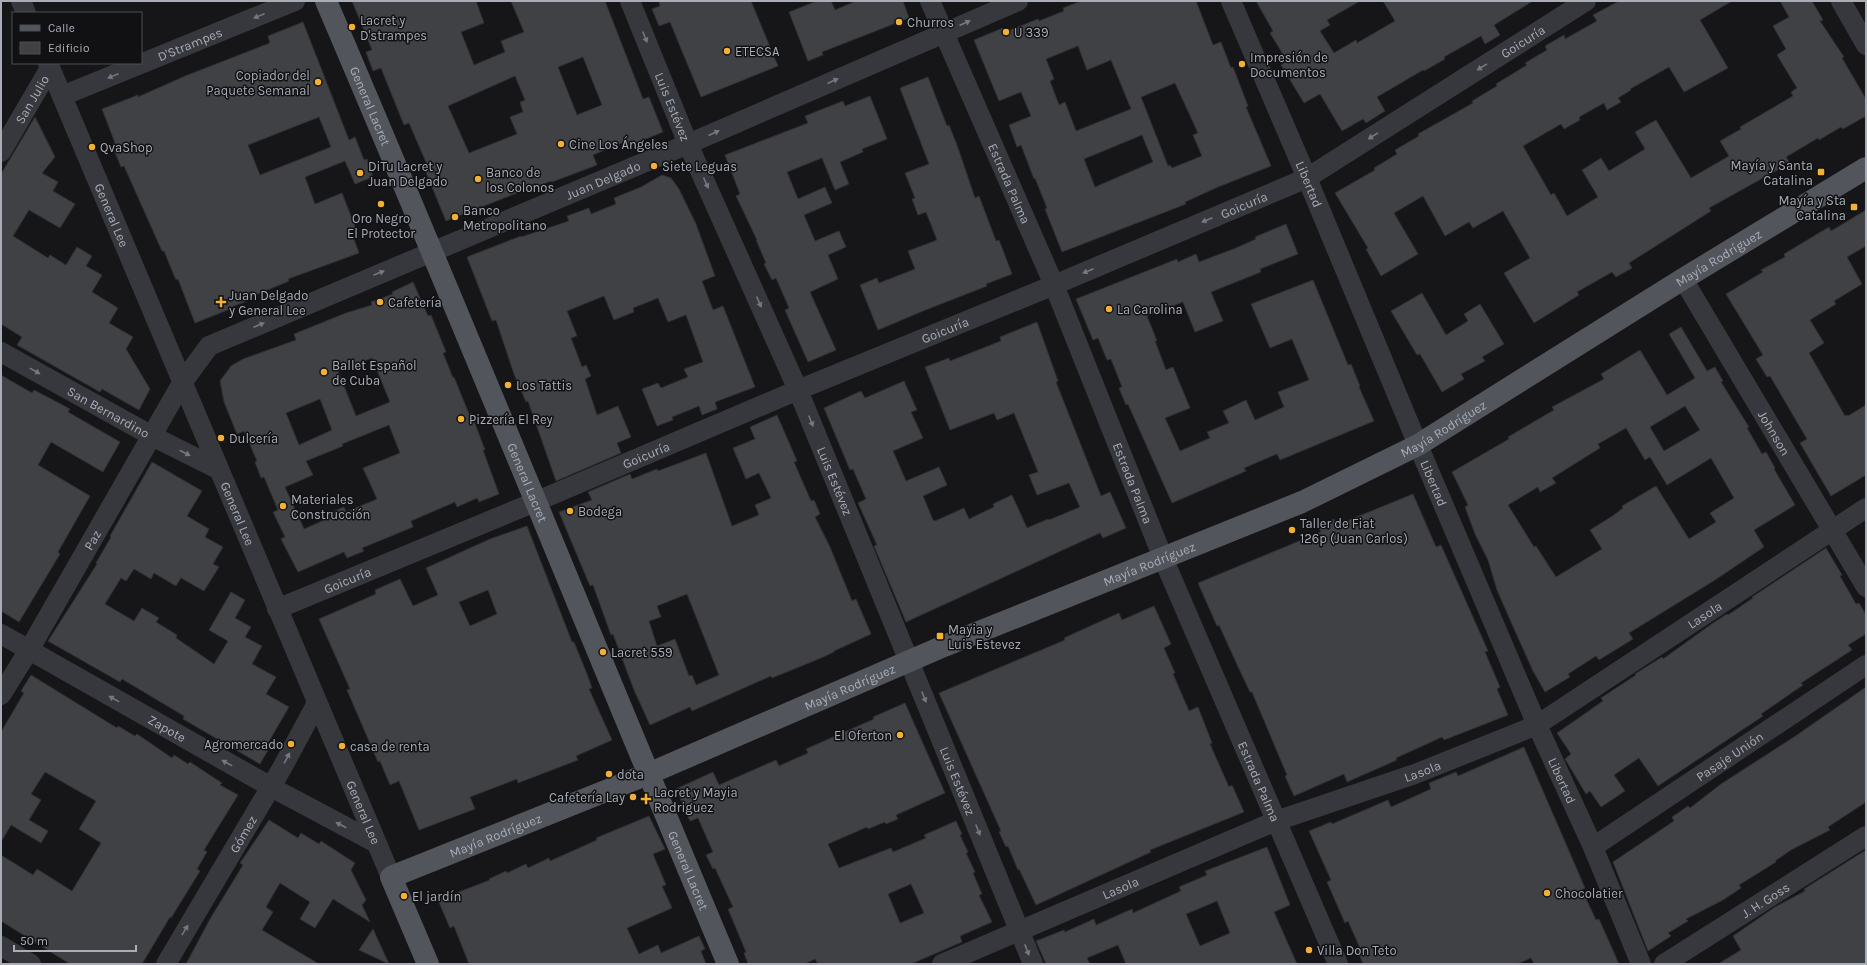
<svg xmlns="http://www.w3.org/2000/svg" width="1867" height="965" viewBox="0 0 1867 965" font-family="Karla,sans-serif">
	<rect width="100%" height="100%" fill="#161618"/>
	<g fill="#404145" stroke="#303034" fill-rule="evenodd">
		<path d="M352 1H476L484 23 461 32 474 65 505 52 501 41 524 32 511 1H605L643 99 649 97 663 132 626 147 624 142 593 155 597 165 552 182 551 181 538 186 537 185 446 221 425 170 429 169 409 123 404 125 381 68 373 71 366 52 372 50ZM583 57 602 105 577 115 558 67ZM515 76 525 100 520 102 523 112 510 117 517 134 469 153 448 106Z"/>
		<path d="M659 1H751L778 66 701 97 670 22 659 26 652 9 660 6Z"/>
		<path d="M817 1H831L835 10 856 1H903L909 18 822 52 823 55 808 61 789 12Z"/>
		<path d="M1081 1H1196L1213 45 1221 42 1231 68 1233 67 1248 106 1246 107 1271 166 1218 187 1185 202 1186 204 1062 252 1045 209 1047 208 1035 178 1034 179 1021 145 1017 147 1009 125 1031 116 1021 92 999 101 974 40 1003 28 1005 32 1038 19 1039 21 1064 11 1063 8ZM1078 46 1087 70 1111 60 1131 109 1076 131 1065 102 1059 105 1050 81 1054 79 1046 59ZM1175 83 1198 133 1193 135 1202 156 1172 168 1170 165 1168 166 1141 97ZM1142 135 1153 162 1095 187 1084 159Z"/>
		<path d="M1256 1H1360L1327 20 1330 25 1320 31 1334 53 1356 40 1357 43 1395 21 1383 1H1533L1494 25 1500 35 1485 44 1481 36 1444 57 1445 59 1424 71 1423 70 1377 97 1385 111 1366 123 1363 119 1342 131 1320 94 1304 103 1281 65 1287 61 1270 33 1273 31Z"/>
		<path d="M1619 1H1732L1700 20 1728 68 1684 92 1669 67 1630 89 1631 90 1618 98 1621 102 1607 110 1604 103 1579 117 1580 120 1564 129 1561 124 1523 146 1551 195 1554 193 1567 216 1598 197 1582 170 1601 158 1609 171 1645 149 1635 132 1656 120 1691 178 1729 156 1720 141 1741 129 1740 127 1793 96 1791 92 1797 88 1777 55 1786 49 1773 26 1789 17 1780 1H1812L1823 20 1820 21 1844 57 1842 58 1866 99V116L1843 129 1841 127 1819 140 1818 138 1786 157 1790 163 1709 208 1711 211 1629 263 1632 268 1616 277 1612 272 1577 292 1579 295 1534 323 1504 273 1530 258 1503 211 1473 228 1469 222 1445 236 1423 196 1394 213 1418 254 1381 276 1366 249 1368 248 1335 193 1375 170 1374 168 1397 154 1395 150 1419 136 1418 134 1473 103 1472 101 1497 86 1496 84 1527 65 1525 63 1547 50 1545 46 1564 35 1565 39 1597 21 1593 15Z"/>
		<path d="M303 22 349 140 355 137 364 160 367 159 373 177 355 184 345 161 305 177 315 204 342 193 356 229 351 231 359 253 288 279 289 281 246 299 247 301 229 308 230 309 195 323 178 279 176 280 164 251H162L124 166 121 167 112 145 115 143 102 109 138 95V97L185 76 270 43 268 36ZM319 117 331 147 260 175 248 145Z"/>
		<path d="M928 77 947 126 949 125 957 145 975 198 979 196 996 241 999 240 1012 274 986 284 987 286 923 311 878 330 860 285 877 278 879 283 915 269 908 251 937 240 926 212 918 215 912 199 915 198 905 173 929 164 900 88Z"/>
		<path d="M870 96 887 139 862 149 863 152 840 162 849 184 835 190 822 158 787 172 798 199 825 187 832 203 804 215 815 241 839 231 846 247 828 255 838 279 810 292 836 350 808 362 785 310 789 308 776 278 772 280 764 264 766 263 756 240H757L736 196 740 194 725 155 808 123 805 116 843 101 845 106Z"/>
		<path d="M35 117 55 157 42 173 58 182 53 191 75 204 60 228 29 210 13 236 48 258 50 255 66 265 77 247 92 256 86 266 102 275 92 292 118 308 109 323 133 337 126 349 150 389 139 410 102 389 100 392 17 345 22 337 1 324V174Z"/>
		<path d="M662 175 671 178 679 189 696 224 715 276 702 281 713 310 723 306 755 387 715 402 717 409 702 415 699 406 672 417 673 420 657 426 642 389 658 383 661 388 688 377 684 369 703 362 686 315 668 322 658 298 633 308 634 312 614 320 604 296 567 311 577 336 571 338 582 367 586 365 591 376 585 379 597 415 618 406 631 437 617 443 621 453 556 481 528 401 526 402 514 374 496 320 492 321 467 257 521 236V237L569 221 567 216 589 208 591 214 616 204 614 198 641 187Z"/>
		<path d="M1866 210V246L1847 257 1862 284 1834 301 1836 304 1810 320 1824 343 1809 353 1845 416 1847 415 1848 416 1866 405V475L1831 496 1800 443 1807 439 1770 376 1767 377 1756 359 1763 355 1726 294 1763 272 1761 270 1785 257 1784 254 1829 227 1831 231Z"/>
		<path d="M1286 224 1298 254 1260 269 1261 272 1211 292 1223 321 1195 332 1183 302 1147 316 1157 341H1155L1166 370 1173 367 1190 408 1165 418 1180 451 1210 438 1207 432 1229 423 1223 411 1246 400 1255 420 1284 407 1278 392 1309 380 1292 339 1270 348 1251 304 1313 280 1348 365 1351 364 1360 386 1359 387 1374 421 1280 460 1277 454 1244 468 1246 471 1172 503 1128 404 1126 405 1119 388 1122 387 1111 359 1107 360 1098 338 1093 340 1076 299 1177 259 1178 262 1196 254 1199 262 1236 248 1256 239 1255 237Z"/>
		<path d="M413 282 428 316 431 315 446 352 443 353 453 378 454 377 469 414 471 413 485 450H483L499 494 479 502 477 498 457 507 455 502 411 521 413 527 362 548 364 551 347 558 344 552 298 572 281 539 285 537 273 512 278 510 264 477 261 478 255 462 257 461 244 431 237 434 224 402 220 381 231 366 243 359 296 340 294 334 346 313 372 305 371 302 393 294 392 292ZM372 358 390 402 356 416 338 371ZM320 399 332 430 299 445 286 413ZM389 425 400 453 363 468 377 499 346 512 344 507 327 514 329 518 304 529 285 487 313 475 306 461 343 446 342 444Z"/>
		<path d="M1422 293 1446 335 1468 321 1464 314 1480 304 1504 344 1482 357 1485 361 1461 374 1464 379 1442 392 1420 354 1417 355 1391 311Z"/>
		<path d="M1037 322 1058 381 1056 382 1101 496 1110 492 1126 528 1103 538 1100 533 906 622 874 546 877 545 858 503 866 499 853 469 850 470 824 408 861 391 865 398 904 381 917 410 911 412 923 438 893 451 906 481 939 467 947 485 923 496 933 520 935 521 964 508 969 519 994 507 993 504 1012 495 1027 528 1048 519 1049 520 1080 507 1069 483 1037 495 1029 475 1038 472 1014 413 997 420 994 413 950 430 925 367 949 358 950 361 1001 341 1000 337Z"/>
		<path d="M1681 327 1707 371 1715 367 1723 381 1721 382 1749 427 1747 428 1762 454 1766 452 1775 468 1774 469 1795 505 1754 530 1764 547 1715 580 1629 633 1633 639 1599 660 1596 656 1568 674 1570 677 1545 692 1533 671 1515 631 1497 590 1488 560 1475 534 1465 507 1468 505 1452 472 1509 439 1508 437 1554 410 1552 407 1604 379 1601 374 1640 350 1667 395 1695 378 1669 334ZM1685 406 1700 430 1664 451 1650 427ZM1626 428 1645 460 1650 457 1667 485 1711 458 1734 498 1710 513 1716 522 1689 539 1656 486 1622 506 1623 508 1614 515 1590 530 1602 549 1556 577 1536 546 1534 547 1508 505 1538 487 1540 492 1556 483 1552 478 1600 448 1598 444Z"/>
		<path d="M1 375 32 393 34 390 55 401 70 409 68 412 120 442 103 472 51 442 38 465 90 496 58 552 60 554 19 622 1 611Z"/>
		<path d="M777 415 797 461 794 462 811 501 814 500 820 514 815 517 830 547 852 601 856 599 871 634 834 651V652L821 658 772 678 771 676 692 711 690 707 650 725 634 690 613 634 611 635 593 585 590 586 559 512 592 500 588 492 630 474 632 479 657 469 658 471 706 453 732 526 759 515 755 505 771 498 759 473 746 479 733 448 755 439 750 427ZM687 594 719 675 696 685 692 675 689 676 675 639 657 646 649 621 661 617 657 606Z"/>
		<path d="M152 462 202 491 187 516 209 529 205 537 223 547 213 564 219 567 204 591 181 578 176 586 154 573 151 579 134 569 126 581 121 578 105 604 134 621 142 608 159 618 156 622 177 635 176 638 214 664 228 641 209 630 231 592 245 600 235 618 251 627 245 637 262 646 252 664 276 677 266 694 289 707 268 743 271 745 260 764 183 719 184 716 122 679 120 682 48 641 97 564 96 563 111 537 110 536Z"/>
		<path d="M1413 494 1436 547 1441 545 1488 651 1485 652 1500 687 1497 689 1508 715 1444 740 1442 737 1396 758 1397 760 1347 782 1344 774 1294 796 1285 776 1287 775 1252 692H1250L1240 671 1219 625 1217 626 1198 583 1321 532 1318 526 1334 519 1337 525Z"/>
		<path d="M527 526 572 642H574L587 674 592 688 589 689 612 740 576 756 578 760 518 783 517 779 470 797 475 809 419 830 399 781 390 785 380 761 378 762 347 690 350 689 319 619 376 594 375 590 400 579 413 606 438 595 426 568 490 539ZM488 590 497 614 470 626 459 602Z"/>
		<path d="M1826 548 1842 575 1840 576 1856 604 1859 603 1866 615V634L1848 645 1852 650 1801 683 1803 685 1761 714 1763 716 1658 786 1639 758 1614 775 1625 791 1601 807 1590 791 1586 794 1565 759 1571 754 1557 733 1603 701 1601 698 1636 675 1635 674 1662 657 1663 659 1713 623 1727 614 1728 615 1753 598 1752 597Z"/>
		<path d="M1154 606 1171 644 1164 648 1175 673 1173 674 1189 711 1198 707 1212 743 1210 744 1229 787 1232 785 1244 812 1150 850 1151 852 1036 905 1019 869 1018 870 1008 846 1006 847 999 832 1001 831 939 693 1065 640 1064 638 1119 613 1122 620Z"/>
		<path d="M31 675 117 728 118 726 135 736 137 734 172 758 174 755 188 764 190 762 222 783 220 785 238 795 204 850 207 852 197 869 200 871 171 918 170 917 142 964H70L1 921V855L33 875 37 869 72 891 101 843 79 829 96 801 45 772 31 794 41 800 29 820 48 831 41 843 11 825 1 842V732L24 693 21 691Z"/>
		<path d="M1866 687V802L1828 827 1830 830 1791 850 1775 861 1776 862 1739 885 1741 888 1723 900 1686 919 1688 921 1668 933 1671 936 1648 951 1613 862 1674 821 1672 817 1688 806 1690 808 1721 784 1794 737Z"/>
		<path d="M905 703 945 793 896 815 898 819 886 824 885 822 868 829 867 827 828 844 839 868 891 848 893 852 926 838 924 835 956 821 962 834 960 835 968 852 966 853 975 872 973 873 982 894 979 895 992 922 960 936 962 942 911 964H818L815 959 805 964H748L744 953 746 952 728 909 733 907 715 868 713 869 706 855 713 852 698 818 690 821 676 789 713 772 719 785 776 760 779 766 808 753 806 749 874 719 873 717ZM911 884 924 913 900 923 888 894Z"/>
		<path d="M1524 747 1585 888 1582 890 1596 920 1599 919 1619 964H1534L1531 958 1517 964H1363L1357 949 1360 948 1348 921 1345 923 1327 882 1331 880 1309 831 1331 822 1332 824 1388 800 1391 807 1431 789 1429 783 1456 772 1458 776Z"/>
		<path d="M649 816 665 849 653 854 666 885 662 886 672 908 627 928 639 954 658 945 661 953 699 936 705 949 701 951 706 964H469L454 926 450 928 438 900 490 880 489 879 506 871 507 873 526 864 528 868 549 858 550 861 597 840 596 838Z"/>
		<path d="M269 820 298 838 301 833 319 844 321 841 355 863 351 870 366 900 362 905 370 922 333 899 315 928 300 919 310 902 280 883 266 907 273 912 262 930 319 964H186L210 919 243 865 240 863Z"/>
		<path d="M1267 847 1290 905 1274 912 1297 964H1126L1118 945 1087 958 1090 964H1046L1036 941 1064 930 1065 932 1094 919 1096 925 1132 909 1133 913 1181 891 1179 887 1207 875 1205 871ZM1217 901 1230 933 1200 946 1186 914Z"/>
		<path d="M1866 850V964H1718L1741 950 1733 936 1775 907 1805 891 1804 889Z"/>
		<path d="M373 929 389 964 359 950Z"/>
	</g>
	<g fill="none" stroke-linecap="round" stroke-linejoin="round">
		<g stroke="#37383d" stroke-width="20">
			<path d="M21 1 26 13"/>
			<path id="s1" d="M630 1 688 144 798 390 1033 964"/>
			<path id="s2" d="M930 1 1054 285 1163 558 1338 964"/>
			<path id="s3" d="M1231 1 1307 178 1418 445 1537 725 1593 847 1641 964"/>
			<path d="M1841 1 1866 45"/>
			<path id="s4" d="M48 63 391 877"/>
			<path id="s5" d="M62 96 295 1"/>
			<path id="s6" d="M1 152 50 68"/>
			<path id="s7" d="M1683 279 1866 587"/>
			<path id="s8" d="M1 352 152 436 218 469"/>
			<path id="s9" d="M277 609 535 502 798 390 1054 285 1307 178 1586 1"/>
			<path id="s10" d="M1 634 271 787 376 843"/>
			<path id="s11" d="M1 695 29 650 182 383 209 346 688 144 1018 1"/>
			<path id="s12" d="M1593 847 1866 665"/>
			<path d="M1 946 31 964"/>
			<path id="s13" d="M166 964 282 768 317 703"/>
			<path id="s14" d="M942 964 1276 821 1415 774 1537 725 1866 508"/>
			<path id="s15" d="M1664 964 1866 836"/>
		</g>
		<g stroke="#53555c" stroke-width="22">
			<path id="s16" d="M326 1C463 321 593 643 728 964"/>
			<path id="s17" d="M428 964 391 877 648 774 944 646 1302 502 1418 445 1683 279 1866 168"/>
		</g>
	</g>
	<defs><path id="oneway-solid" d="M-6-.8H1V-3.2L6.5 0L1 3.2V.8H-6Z"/></defs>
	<g fill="#757881">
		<use href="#oneway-solid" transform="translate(259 16) rotate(158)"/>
		<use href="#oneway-solid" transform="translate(965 23) rotate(-24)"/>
		<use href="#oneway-solid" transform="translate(645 37) rotate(68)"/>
		<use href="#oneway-solid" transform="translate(1482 67) rotate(148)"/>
		<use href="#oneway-solid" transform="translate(113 76) rotate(158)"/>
		<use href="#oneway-solid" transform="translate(833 81) rotate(-24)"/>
		<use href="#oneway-solid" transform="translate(714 133) rotate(-24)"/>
		<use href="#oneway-solid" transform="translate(1373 136) rotate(148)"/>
		<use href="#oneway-solid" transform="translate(706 183) rotate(66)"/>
		<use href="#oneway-solid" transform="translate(1207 220) rotate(157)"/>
		<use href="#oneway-solid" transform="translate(1088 271) rotate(157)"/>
		<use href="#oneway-solid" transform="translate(379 273) rotate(-23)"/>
		<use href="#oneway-solid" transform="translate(759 302) rotate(66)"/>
		<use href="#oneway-solid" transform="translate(259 325) rotate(-23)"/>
		<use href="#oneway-solid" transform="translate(35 371) rotate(29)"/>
		<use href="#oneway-solid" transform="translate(811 421) rotate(68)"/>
		<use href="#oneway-solid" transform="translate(185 453) rotate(27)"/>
		<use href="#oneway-solid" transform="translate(924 697) rotate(68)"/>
		<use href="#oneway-solid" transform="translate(114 699) rotate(-151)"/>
		<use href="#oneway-solid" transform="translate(287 758) rotate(-62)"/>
		<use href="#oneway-solid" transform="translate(227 763) rotate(-151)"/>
		<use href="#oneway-solid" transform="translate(341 825) rotate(-152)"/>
		<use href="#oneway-solid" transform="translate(978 830) rotate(68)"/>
		<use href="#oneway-solid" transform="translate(185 930) rotate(-59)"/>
		<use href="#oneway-solid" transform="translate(1027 950) rotate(69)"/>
	</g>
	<g fill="#f2b134" stroke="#111113" stroke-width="1.5">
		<circle cx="899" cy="22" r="4"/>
		<circle cx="352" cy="27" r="4"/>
		<circle cx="1006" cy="32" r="4"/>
		<circle cx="727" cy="51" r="4"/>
		<circle cx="1242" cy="64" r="4"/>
		<circle cx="318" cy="82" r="4"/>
		<circle cx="561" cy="144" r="4"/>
		<circle cx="92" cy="147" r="4"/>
		<circle cx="654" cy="166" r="4"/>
		<rect x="1817" y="168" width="8" height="8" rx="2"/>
		<circle cx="360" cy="173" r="4"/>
		<circle cx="478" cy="179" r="4"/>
		<circle cx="381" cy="204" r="4"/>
		<rect x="1850" y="203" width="8" height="8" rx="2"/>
		<circle cx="455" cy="217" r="4"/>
		<path d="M219 296h4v4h4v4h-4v4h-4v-4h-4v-4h4z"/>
		<circle cx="380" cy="302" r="4"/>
		<circle cx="1109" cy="309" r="4"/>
		<circle cx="324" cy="372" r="4"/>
		<circle cx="508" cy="385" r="4"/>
		<circle cx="461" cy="419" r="4"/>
		<circle cx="221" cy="438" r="4"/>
		<circle cx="283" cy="506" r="4"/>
		<circle cx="570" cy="511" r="4"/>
		<circle cx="1292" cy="530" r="4"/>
		<rect x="936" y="632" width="8" height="8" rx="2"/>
		<circle cx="603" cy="652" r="4"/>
		<circle cx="900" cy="735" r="4"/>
		<circle cx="291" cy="744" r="4"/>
		<circle cx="342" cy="746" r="4"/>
		<circle cx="609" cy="774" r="4"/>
		<circle cx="633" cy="797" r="4"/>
		<path d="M644 793h4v4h4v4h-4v4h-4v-4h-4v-4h4z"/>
		<circle cx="1547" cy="893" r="4"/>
		<circle cx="404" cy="896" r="4"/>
		<circle cx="1309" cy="950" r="4"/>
	</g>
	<g text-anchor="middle" stroke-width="3" stroke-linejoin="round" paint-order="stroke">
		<g font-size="13" fill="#a8adb8" stroke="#111113" text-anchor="start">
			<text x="360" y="25">Lacret y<tspan x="360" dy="15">D'strampes</tspan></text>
			<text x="907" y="27">Churros</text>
			<text x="1014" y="37">U 339</text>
			<text x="735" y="56">ETECSA</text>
			<text x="1250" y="62">Impresión de<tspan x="1250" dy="15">Documentos</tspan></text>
			<text x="310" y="80" text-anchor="end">Copiador del<tspan x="310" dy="15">Paquete Semanal</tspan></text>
			<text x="569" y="149">Cine Los Ángeles</text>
			<text x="100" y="152">QvaShop</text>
			<text x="1813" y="170" text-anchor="end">Mayía y Santa<tspan x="1813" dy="15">Catalina</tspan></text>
			<text x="368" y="171">DiTu Lacret y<tspan x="368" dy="15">Juan Delgado</tspan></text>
			<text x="662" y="171">Siete Leguas</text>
			<text x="486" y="177">Banco de<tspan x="486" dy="15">los Colonos</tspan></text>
			<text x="1846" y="205" text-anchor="end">Mayía y Sta<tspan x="1846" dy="15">Catalina</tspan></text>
			<text x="463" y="215">Banco<tspan x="463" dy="15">Metropolitano</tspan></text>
			<text x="381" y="223" text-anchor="middle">Oro Negro<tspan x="381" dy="15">El Protector</tspan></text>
			<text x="229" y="300">Juan Delgado<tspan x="229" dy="15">y General Lee</tspan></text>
			<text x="388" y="307">Cafetería</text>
			<text x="1117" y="314">La Carolina</text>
			<text x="332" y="370">Ballet Español<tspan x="332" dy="15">de Cuba</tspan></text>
			<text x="516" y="390">Los Tattis</text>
			<text x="469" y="424">Pizzería El Rey</text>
			<text x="229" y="443">Dulcería</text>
			<text x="291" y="504">Materiales<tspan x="291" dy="15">Construcción</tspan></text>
			<text x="578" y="516">Bodega</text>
			<text x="1300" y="528">Taller de Fiat<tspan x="1300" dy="15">126p (Juan Carlos)</tspan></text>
			<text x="948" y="634">Mayia y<tspan x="948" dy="15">Luis Estevez</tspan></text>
			<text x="611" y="657">Lacret 559</text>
			<text x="892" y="740" text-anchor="end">El Oferton</text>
			<text x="283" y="749" text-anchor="end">Agromercado</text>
			<text x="350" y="751">casa de renta</text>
			<text x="617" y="779">dota</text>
			<text x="654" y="797">Lacret y Mayia<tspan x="654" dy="15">Rodriguez</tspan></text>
			<text x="625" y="802" text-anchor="end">Cafetería Lay</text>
			<text x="1555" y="898">Chocolatier</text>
			<text x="412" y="901">El jardín</text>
			<text x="1317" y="955">Villa Don Teto</text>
		</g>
		<g font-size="13" fill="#a8adb8" stroke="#111113">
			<text dy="5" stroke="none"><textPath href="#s9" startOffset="1372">Goicuría</textPath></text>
			<text dy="5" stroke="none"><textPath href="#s5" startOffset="138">D'Strampes</textPath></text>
			<text dy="5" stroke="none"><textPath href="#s6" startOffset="61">San Julio</textPath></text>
			<text dy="5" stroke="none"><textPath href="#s16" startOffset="114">General Lacret</textPath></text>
			<text dy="5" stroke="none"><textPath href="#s1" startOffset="114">Luis Estévez</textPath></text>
			<text dy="5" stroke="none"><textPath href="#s11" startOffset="834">Juan Delgado</textPath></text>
			<text dy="5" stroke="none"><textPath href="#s2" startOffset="199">Estrada Palma</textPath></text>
			<text dy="5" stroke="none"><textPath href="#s3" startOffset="199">Libertad</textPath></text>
			<text dy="5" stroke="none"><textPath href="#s9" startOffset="1048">Goicuría</textPath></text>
			<text dy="5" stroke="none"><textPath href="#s4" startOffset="165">General Lee</textPath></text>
			<text dy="5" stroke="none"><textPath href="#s17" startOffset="1563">Mayía Rodríguez</textPath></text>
			<text dy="5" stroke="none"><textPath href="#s9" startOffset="724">Goicuría</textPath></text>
			<text dy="5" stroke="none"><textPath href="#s8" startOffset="123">San Bernardino</textPath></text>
			<text dy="5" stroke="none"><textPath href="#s17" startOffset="1239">Mayía Rodríguez</textPath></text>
			<text dy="5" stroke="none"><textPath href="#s7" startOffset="179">Johnson</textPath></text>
			<text dy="5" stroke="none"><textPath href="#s9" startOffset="400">Goicuría</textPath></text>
			<text dy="5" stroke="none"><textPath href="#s1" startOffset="522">Luis Estévez</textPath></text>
			<text dy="5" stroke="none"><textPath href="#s16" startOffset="522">General Lacret</textPath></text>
			<text dy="5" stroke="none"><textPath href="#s2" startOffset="523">Estrada Palma</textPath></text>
			<text dy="5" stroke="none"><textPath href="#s3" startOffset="523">Libertad</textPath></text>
			<text dy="5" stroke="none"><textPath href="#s4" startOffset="489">General Lee</textPath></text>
			<text dy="5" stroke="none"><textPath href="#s11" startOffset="180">Paz</textPath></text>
			<text dy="5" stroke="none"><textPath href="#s17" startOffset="915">Mayía Rodríguez</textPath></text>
			<text dy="5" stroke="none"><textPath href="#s9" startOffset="76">Goicuría</textPath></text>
			<text dy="5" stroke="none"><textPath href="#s14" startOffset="842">Lasola</textPath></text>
			<text dy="5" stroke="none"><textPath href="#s17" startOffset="591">Mayía Rodríguez</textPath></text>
			<text dy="5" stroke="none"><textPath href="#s10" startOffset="191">Zapote</textPath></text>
			<text dy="5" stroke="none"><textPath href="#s12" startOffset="164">Pasaje Unión</textPath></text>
			<text dy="5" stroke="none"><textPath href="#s14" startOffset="518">Lasola</textPath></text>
			<text dy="5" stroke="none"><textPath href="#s1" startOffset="846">Luis Estévez</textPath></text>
			<text dy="5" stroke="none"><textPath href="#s2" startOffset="847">Estrada Palma</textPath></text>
			<text dy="5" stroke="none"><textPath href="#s3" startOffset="847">Libertad</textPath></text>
			<text dy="5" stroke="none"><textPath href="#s4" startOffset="813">General Lee</textPath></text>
			<text dy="5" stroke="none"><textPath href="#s13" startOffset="151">Gómez</textPath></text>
			<text dy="5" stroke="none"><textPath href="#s17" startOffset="207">Mayía Rodríguez</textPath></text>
			<text dy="5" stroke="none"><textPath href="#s16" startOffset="942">General Lacret</textPath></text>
			<text dy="5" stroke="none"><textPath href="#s14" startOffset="194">Lasola</textPath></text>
			<text dy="5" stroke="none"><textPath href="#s15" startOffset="120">J. H. Goss</textPath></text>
		</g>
	</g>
	<rect width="1867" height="965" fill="none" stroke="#a8adb8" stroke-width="4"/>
	<rect x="12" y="12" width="130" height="52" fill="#111113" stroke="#4d4f55"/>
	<rect x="20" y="25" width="20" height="6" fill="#53555c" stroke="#4d4f55"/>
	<text x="48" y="32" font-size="12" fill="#a8adb8">Calle</text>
	<rect x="20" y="42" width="20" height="12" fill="#404145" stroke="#4d4f55"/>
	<text x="48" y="52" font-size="12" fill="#a8adb8">Edificio</text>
	<path d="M14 945v6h122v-6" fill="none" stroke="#a8adb8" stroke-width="2"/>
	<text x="20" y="945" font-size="12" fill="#a8adb8" stroke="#111113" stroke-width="3" paint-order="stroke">50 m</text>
</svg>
